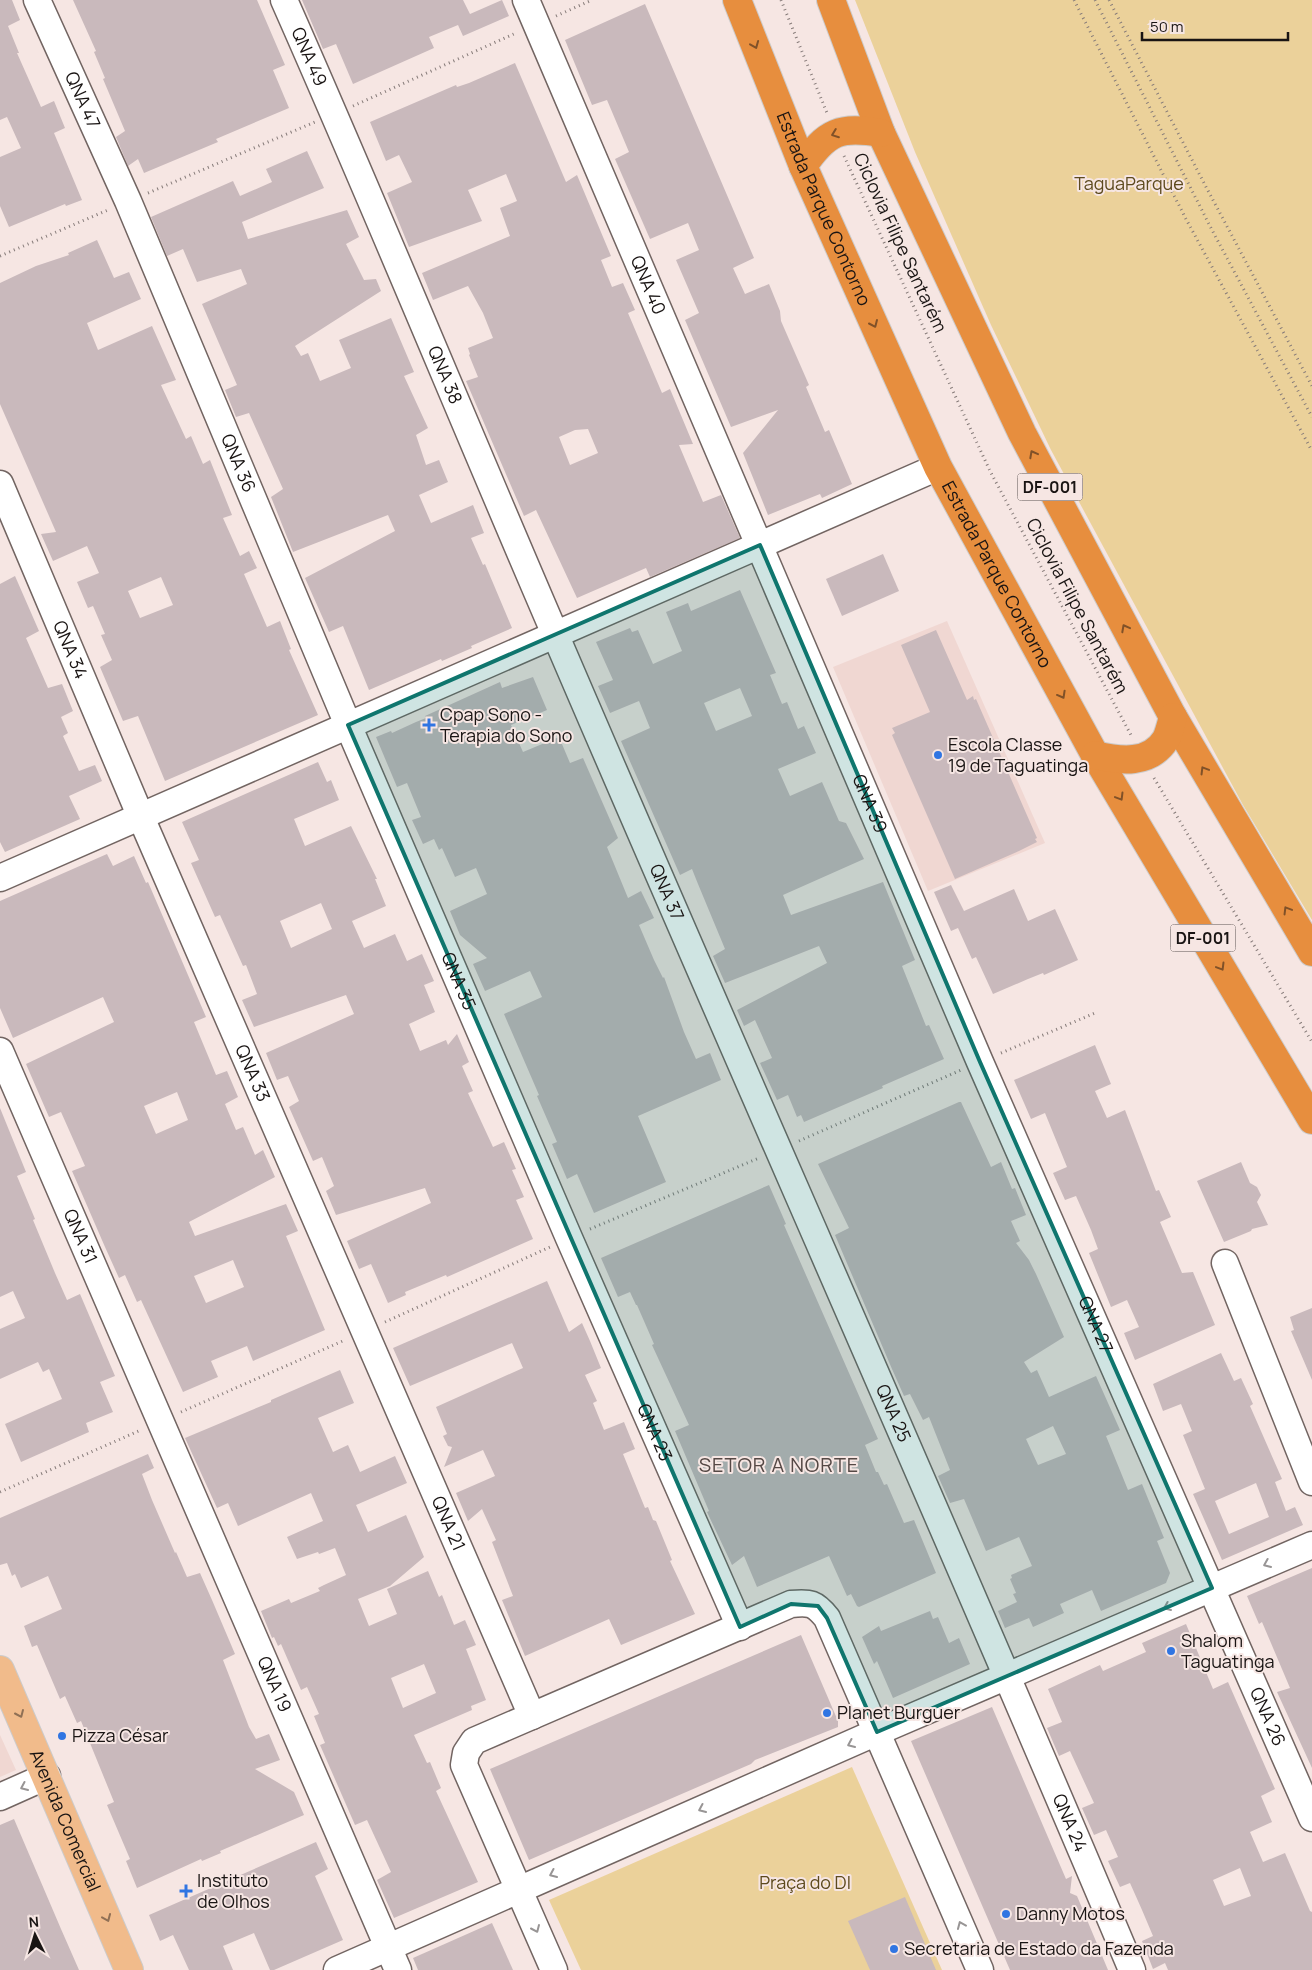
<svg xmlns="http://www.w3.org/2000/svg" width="1312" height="1970" viewBox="0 0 1312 1970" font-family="Manrope,sans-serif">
	<rect width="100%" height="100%" fill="#f6e6e3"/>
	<g fill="#f0d7d2">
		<path d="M947 621 1045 843 928 891 833 667Z"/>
		<path d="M0 1735 16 1770 0 1777Z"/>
	</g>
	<g fill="#ebd19a">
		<path d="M855 0H1312V920L1243 805 1051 450 991 325 915 152Z"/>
		<path d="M852 1767 942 1970H581L549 1900Z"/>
	</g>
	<g fill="#c9b9bc" fill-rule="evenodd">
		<path d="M0 0H12L20 20 8 26 19 53H17L41 107 54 101 65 128 54 133 82 200 66 206 65 204 9 227 0 206V157L21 148 7 117 0 120Z"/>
		<path d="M73 0H257L285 65 273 70 289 108 216 139 218 142 144 173 138 159 128 166 116 137 125 131 103 79 105 78 94 52 96 51Z"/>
		<path d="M302 0H463L470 14 502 0 509 16 463 36 458 25 429 37 434 48 353 84 336 44 323 49Z"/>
		<path d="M645 4 754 258 733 268 745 294 769 284 780 311 781 321 809 385 806 387 825 432 829 430 852 484 822 498 820 494 768 515 743 453 778 410 731 427 685 320 699 313 676 260 699 250 688 223 650 239 615 159 629 152 607 100 592 105 565 40Z"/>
		<path d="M515 63 566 182 577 175 611 256 601 260 612 287 623 283 635 310 628 313 662 393 670 389 693 444 679 445 703 502 721 495 740 538 650 577 646 568 577 598 536 510 524 516 466 381 478 377 469 355 470 354 468 348 493 338 483 313 468 286 433 300 422 273 510 236 500 208 517 201 506 174 468 190 482 221 409 247 387 193 412 182 399 155 386 161 370 122 456 85 457 87 469 83ZM588 429 598 453 570 465 559 437 575 430Z"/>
		<path d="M307 151 324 188 242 222 248 239 347 210 359 237 346 244 364 280 376 279 381 291 295 346 301 356 308 353 320 381 351 368 339 340 391 318 414 372 404 376 428 428 416 435 426 465 439 460 448 482 419 495 431 523 473 505 484 533 471 538 483 565 485 564 512 628 471 646 472 648 442 661 441 659 369 690 343 626 329 632 305 578 395 531 388 515 293 552 271 497 283 489 249 413 236 417 225 390 237 385 202 304 247 284 241 269 197 282 183 249 167 256 151 217 233 181 240 196 272 182 266 169Z"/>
		<path d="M97 240 114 278 129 272 141 299 87 323 98 350 152 326 176 380 161 385 186 439 191 436 203 464 210 460 232 515 223 518 240 556 249 551 257 568 244 574 267 627 280 621 291 649 289 650 318 715 165 781 138 716 123 721 100 667 112 660 101 635 105 634 93 606 88 608 77 582 99 573 87 546 53 561 41 534 56 532 0 404V283L36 266 69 255 68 253ZM161 577 173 605 140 618 128 591Z"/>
		<path d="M883 554 899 591 842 616 826 579Z"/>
		<path d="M15 576 39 631 26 638 48 688 62 684 73 711 61 717 68 733 63 736 79 771 95 765 102 781 69 796 80 819 5 852 0 842V584Z"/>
		<path d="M740 590 776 673 770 675 782 704 787 702 798 729 804 726 816 753 778 769 790 796 822 782 839 821 846 823 864 859 783 895 791 915 883 882 915 960 902 966 926 1026 929 1025 944 1059 882 1086 883 1088 804 1122 801 1115 797 1117 788 1095 777 1100 760 1063 772 1058 755 1020 744 1026 737 1010 827 963 819 946 725 983 713 956 725 949 698 884 692 869 680 875 621 741 650 728 639 701 610 713 598 686 613 680 596 642 630 628 632 632 638 630 653 664 682 651 666 612 688 603 691 611ZM740 688 752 716 716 731 704 703Z"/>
		<path d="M936 630 967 700 973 696 974 700 976 699 1037 838 1035 839 1037 842 1019 851 955 879 892 735 895 733 892 728 930 712 901 645Z"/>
		<path d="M533 677 547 710 511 725 523 752 559 737 570 763 583 758 618 838 607 847 628 898 641 891 654 918 639 925 654 960 663 978 664 977 684 1032 696 1059 710 1053 721 1080 638 1116 666 1182 594 1213 577 1174 567 1179 552 1144 557 1142 537 1096 539 1095 504 1014 542 997 530 971 485 991 473 964 487 958 460 935 450 911 487 894 476 868 455 877 442 848 439 850 434 839 423 844 412 820 421 817 407 783 397 787 376 737 391 731 392 733 416 722 426 718 425 716 500 682 502 688Z"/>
		<path d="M318 762 327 782 331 780 339 800 294 819 305 846 351 826 377 879H375L386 906 352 921 364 948 395 934 407 961 422 954 434 981 424 985 435 1012 409 1024 420 1051 446 1040 448 1045 457 1034 469 1062 462 1066 473 1091 468 1093 493 1147 504 1142 516 1169 512 1170 524 1197 516 1200 533 1239 447 1277 446 1275 405 1292 406 1295 388 1303 371 1264 359 1269 347 1241 431 1203 425 1188 336 1215 326 1191 334 1186 322 1157 313 1161 289 1107 299 1101 288 1076 277 1080 266 1053 354 1014 346 995 254 1027 242 1000 257 994 246 965 243 966 220 915 215 917 191 863 199 860 182 822ZM321 903 332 929 291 948 280 921Z"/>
		<path d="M107 854 113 866 134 856 146 883 148 882 206 1017 194 1022 216 1075 227 1071 238 1097 225 1104 236 1130 243 1127 255 1155 263 1150 275 1177 189 1222 195 1236 286 1204 298 1231 286 1236 325 1330 253 1361 247 1346 211 1361 218 1377 183 1392 141 1300 137 1302 125 1275 119 1278 105 1247 72 1171 85 1166 61 1112 49 1117 26 1064 114 1022 103 997 13 1038 0 1008V901ZM177 1092 188 1120 156 1134 144 1106ZM233 1260 244 1287 206 1303 194 1276Z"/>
		<path d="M951 885 964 911 1014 889 1028 921 1055 909 1078 960 1044 975 1043 973 1028 979 993 994 976 957 972 959 958 928 951 931 934 892Z"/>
		<path d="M1095 1045 1111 1084 1095 1091 1107 1118 1125 1110 1156 1191 1159 1190 1171 1217 1160 1222 1182 1273 1193 1272 1215 1325 1135 1360 1124 1333 1139 1327 1127 1300 1111 1307 1089 1253 1098 1249 1091 1230 1076 1196 1065 1200 1053 1173 1067 1167 1045 1113 1031 1119 1014 1080Z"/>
		<path d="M959 1102H961L991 1167 1001 1162 1012 1189 1015 1188 1026 1215 1011 1221 1020 1241 1016 1243 1029 1260 1036 1274 1064 1337 1024 1362 1031 1373 1037 1370 1049 1397 1096 1376 1120 1430 1106 1436 1128 1490 1142 1484 1164 1538 1157 1541 1170 1573 1166 1583 1101 1611 1092 1590 1060 1604 1064 1613 1033 1627 1029 1618 1005 1628 998 1611 1017 1602 1013 1594 1016 1593 1010 1579 1012 1578 1011 1575 1032 1566 1019 1537 986 1551 964 1499 950 1503 938 1476 950 1470 929 1417 923 1420 910 1394 904 1396 892 1369 835 1235 849 1228 818 1164ZM1053 1426 1066 1454 1038 1465 1026 1439Z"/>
		<path d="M0 1108 26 1172 17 1176 35 1219 33 1220 55 1273 67 1300 80 1294 115 1376 100 1382 113 1412 86 1423 89 1432 21 1462 5 1424 62 1399 49 1369 43 1372 38 1362 0 1379V1329L25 1318 13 1291 0 1297Z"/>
		<path d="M1241 1162 1250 1183 1257 1187 1261 1195 1257 1202 1268 1225 1252 1229 1251 1231 1224 1242 1197 1181Z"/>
		<path d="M769 1185 786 1224 784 1225 878 1439 865 1445 876 1472H878L884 1485 887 1484 904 1523 914 1520 936 1573 859 1607 857 1606 851 1594 847 1596 829 1556 757 1587 744 1556 732 1565 707 1512 709 1511 675 1431 689 1425 652 1345 654 1344 637 1305H636L630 1292 618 1297 601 1258Z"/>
		<path d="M547 1281 569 1332 582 1323 590 1341 601 1368 585 1375 597 1401 593 1403 604 1430 624 1422 635 1449 623 1454 645 1508 648 1507 653 1520 656 1521 672 1560 670 1561 695 1614 621 1645 609 1619 525 1656 502 1600 513 1596 492 1542 496 1540 482 1509 468 1521 456 1493 495 1476 483 1450 444 1467 452 1447 448 1446 443 1436 447 1434 436 1407 523 1368 512 1343 410 1386 393 1348Z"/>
		<path d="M1312 1308V1380L1291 1331 1294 1330 1290 1317Z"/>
		<path d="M1221 1353 1234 1381 1241 1378 1253 1404 1250 1406 1282 1479 1275 1482 1286 1511 1295 1507 1303 1525 1222 1560 1193 1494 1205 1489 1183 1435 1192 1431 1181 1404 1163 1411 1153 1384ZM1256 1483 1269 1517 1229 1534 1215 1501Z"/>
		<path d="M340 1370 354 1403 318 1418 333 1452 348 1445 360 1472 395 1456 407 1483 356 1505 368 1532 406 1515 424 1557 390 1586 358 1599 369 1626 397 1614 387 1589 428 1571 439 1597 442 1595 454 1625 465 1620 476 1645 466 1649 486 1700 471 1706 472 1710 414 1735 427 1763 430 1762 441 1788 436 1791 478 1882 394 1918 377 1880 391 1872 367 1820 355 1825 320 1745 325 1743 314 1716 319 1714 307 1687 301 1690 281 1644 278 1646 274 1637 272 1638 261 1611 289 1599 291 1603 320 1591 318 1588 324 1585 346 1575 335 1548 319 1554 318 1552 297 1559 287 1537 323 1521 311 1493 238 1526 228 1503 217 1508 185 1438 271 1402V1400ZM424 1664 436 1693 403 1708 391 1678Z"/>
		<path d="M148 1454 154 1468 142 1474 152 1500 175 1553 176 1552 187 1577 200 1573 212 1600 235 1654 223 1660 249 1727 256 1739 269 1734 280 1760 255 1769 294 1792 304 1815 220 1851 221 1853 202 1861 201 1859 137 1888 126 1861 130 1859 107 1805 114 1802 81 1721 77 1723 65 1696 60 1699 37 1645 32 1647 24 1626 62 1609 48 1576 21 1588 15 1574 12 1576 7 1563 0 1565V1518Z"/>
		<path d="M1312 1568V1768L1277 1692 1290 1688 1262 1622 1259 1624 1247 1596Z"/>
		<path d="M930 1611 933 1619 938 1617 949 1643 959 1638 970 1664 893 1698 877 1661 874 1664 862 1637 879 1626 881 1631Z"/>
		<path d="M1186 1624 1213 1689 1228 1682 1275 1789 1261 1796 1272 1822 1250 1832 1263 1862 1285 1853 1310 1911 1312 1912V1970H1168L1165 1963 1153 1969 1142 1941 1153 1936 1142 1910 1130 1883 1120 1887 1108 1861 1118 1857 1106 1830 1094 1835 1082 1808 1094 1803 1070 1751 1059 1756 1047 1728 1062 1722 1048 1689 1100 1665 1103 1671 1146 1652 1142 1643ZM1240 1868 1251 1896 1224 1906 1213 1880Z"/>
		<path d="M801 1635 838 1721V1727L755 1760 751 1764 529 1860 490 1769Z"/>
		<path d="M992 1707 1066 1879 1072 1876 1070 1893 1077 1896 1108 1970H1010L911 1741Z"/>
		<path d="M14 1819 61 1929 79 1970H0V1825Z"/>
		<path d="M316 1842 328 1869 315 1876 343 1940 274 1970H270L254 1933 223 1946 233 1970H189L173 1935 160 1941 149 1915Z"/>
		<path d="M905 1897 936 1970H870L848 1921Z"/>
		<path d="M492 1923 513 1970H418L413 1958Z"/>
	</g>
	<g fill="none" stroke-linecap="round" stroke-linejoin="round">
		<defs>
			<g id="minor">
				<path id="s1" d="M37 0 128 201 348 725 569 1238 740 1627"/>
				<path id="s2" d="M284 0C377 210 464 423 555 634 746 1080 944 1523 1132 1970"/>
				<path id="s3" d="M526 0 980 1062 1312 1818"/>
				<path id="s4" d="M0 484 140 815 532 1716"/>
				<path d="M0 878 938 467"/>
				<path id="s5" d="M0 1051 398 1970"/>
				<path d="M1225 1263 1312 1482"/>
				<path d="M0 1797 47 1776"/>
				<path d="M337 1970 877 1732 1312 1545"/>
				<path d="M554 1970 464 1765 466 1753 474 1741 791 1604C810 1602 815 1603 827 1618L980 1970"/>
			</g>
			<g id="major">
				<path id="s6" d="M0 1670 129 1970"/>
			</g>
			<g id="highway">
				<path id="s7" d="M737 0 803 166 938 467 1095 755 1312 1120"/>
				<path d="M831 0 881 133 1022 433 1173 717 1312 952"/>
				<path d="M803 166C827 131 840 126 881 133"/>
				<path d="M1095 755C1120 761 1150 765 1166 739 1169 733 1171 724 1173 717"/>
			</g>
		</defs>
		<use href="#minor" stroke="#726562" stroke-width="29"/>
		<use href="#major" stroke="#cccbcb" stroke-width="30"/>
		<use href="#highway" stroke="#cccbcb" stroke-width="30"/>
		<g stroke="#867b79" stroke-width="3" stroke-dasharray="1 4" stroke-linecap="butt">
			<path d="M781 0 827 113"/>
			<path d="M1074 0 1186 219 1312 451"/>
			<path d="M1095 0 1212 230 1312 417"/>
			<path d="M1109 0 1205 185 1312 386"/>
			<path d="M556 16 592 0"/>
			<path d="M353 106 516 33"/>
			<path d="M844 156 990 471 1132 737"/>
			<path d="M148 193 315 122"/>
			<path d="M0 256 108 210"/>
			<path d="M1154 778 1312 1042"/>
			<path d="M1001 1053 1095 1013"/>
			<path d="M799 1141 961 1070"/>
			<path d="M590 1229 759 1158"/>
			<path d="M385 1322 550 1247"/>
			<path d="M181 1412 345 1340"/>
			<path d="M0 1492 141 1430"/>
		</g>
		<use href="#minor" stroke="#fff" stroke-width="26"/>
		<use href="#major" stroke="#f1bb8b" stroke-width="28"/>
		<use href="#highway" stroke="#e78e3e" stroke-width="28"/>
	</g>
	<defs><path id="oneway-chevron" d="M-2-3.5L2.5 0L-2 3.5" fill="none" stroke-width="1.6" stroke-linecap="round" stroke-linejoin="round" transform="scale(1.25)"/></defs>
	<g stroke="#805128">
		<use href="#oneway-chevron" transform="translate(755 45) rotate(68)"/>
		<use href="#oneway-chevron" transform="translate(835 134) rotate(159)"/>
		<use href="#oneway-chevron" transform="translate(874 324) rotate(66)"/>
		<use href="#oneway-chevron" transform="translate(1033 454) rotate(-118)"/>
		<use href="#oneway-chevron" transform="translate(1125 628) rotate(-118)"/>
		<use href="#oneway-chevron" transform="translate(1062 695) rotate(61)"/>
		<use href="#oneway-chevron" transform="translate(1204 770) rotate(-121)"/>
		<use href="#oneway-chevron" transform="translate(1120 797) rotate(59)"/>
		<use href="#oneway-chevron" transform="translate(1287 910) rotate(-121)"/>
		<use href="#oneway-chevron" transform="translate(1221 967) rotate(59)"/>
	</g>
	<g stroke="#989595">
		<use href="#oneway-chevron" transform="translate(1267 1564) rotate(157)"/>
		<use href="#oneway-chevron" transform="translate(1167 1607) rotate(157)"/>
		<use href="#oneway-chevron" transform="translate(851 1744) rotate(156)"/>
		<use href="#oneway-chevron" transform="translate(24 1787) rotate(156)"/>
		<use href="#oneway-chevron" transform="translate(702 1809) rotate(156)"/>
		<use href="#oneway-chevron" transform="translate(553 1874) rotate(156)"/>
		<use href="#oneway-chevron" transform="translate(961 1925) rotate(-113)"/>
		<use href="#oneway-chevron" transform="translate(536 1929) rotate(66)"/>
	</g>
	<g stroke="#907055">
		<use href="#oneway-chevron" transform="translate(20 1714) rotate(66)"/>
		<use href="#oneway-chevron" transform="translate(107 1918) rotate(67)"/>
	</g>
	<path fill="#0f766e" fill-opacity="0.2" stroke="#0f766e" stroke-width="4" stroke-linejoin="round" d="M760 545 980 1062 1212 1588 877 1732 827 1618 818 1606 791 1604 740 1627 348 725Z"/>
	<g fill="#3075e2" stroke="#f6e6e3" stroke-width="2">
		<path d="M426.5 717.5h5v5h5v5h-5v5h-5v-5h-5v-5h5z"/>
		<circle cx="938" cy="755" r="5"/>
		<circle cx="1171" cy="1651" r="5"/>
		<circle cx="827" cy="1713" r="5"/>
		<circle cx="62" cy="1736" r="5"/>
		<path d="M183.5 1883.5h5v5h5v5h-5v5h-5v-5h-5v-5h5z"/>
		<circle cx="1006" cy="1914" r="5"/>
		<circle cx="894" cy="1949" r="5"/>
	</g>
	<g text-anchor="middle" stroke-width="4" stroke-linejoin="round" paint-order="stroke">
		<g fill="#f6e6e3" stroke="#5b5351" stroke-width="1">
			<rect x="1017.5" y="473.5" width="65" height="27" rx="4"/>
			<rect x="1170.5" y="924.5" width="65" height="27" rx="4"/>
		</g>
		<g font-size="16" font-weight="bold" fill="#191413">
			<text x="1050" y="493">DF-001</text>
			<text x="1203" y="944">DF-001</text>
		</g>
		<g font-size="18" fill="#191413" stroke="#f6e6e3">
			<text dy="6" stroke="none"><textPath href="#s2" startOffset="62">QNA 49</textPath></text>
			<text dy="6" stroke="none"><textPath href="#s1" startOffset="110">QNA 47</textPath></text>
			<text dy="6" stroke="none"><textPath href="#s7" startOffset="226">Estrada Parque Contorno</textPath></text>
			<text transform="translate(900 243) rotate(65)" y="6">Ciclovia Filipe Santarém</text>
			<text dy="6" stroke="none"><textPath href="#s3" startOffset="310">QNA 40</textPath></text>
			<text dy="6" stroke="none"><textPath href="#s2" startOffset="408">QNA 38</textPath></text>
			<text dy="6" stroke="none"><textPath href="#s1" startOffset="505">QNA 36</textPath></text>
			<text dy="6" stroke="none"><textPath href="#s7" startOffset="631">Estrada Parque Contorno</textPath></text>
			<text transform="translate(1077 606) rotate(62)" y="6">Ciclovia Filipe Santarém</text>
			<text dy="6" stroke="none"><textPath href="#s4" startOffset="180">QNA 34</textPath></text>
			<text dy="6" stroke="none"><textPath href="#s3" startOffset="874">QNA 39</textPath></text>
			<text dy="6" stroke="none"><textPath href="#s2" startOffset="971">QNA 37</textPath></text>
			<text dy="6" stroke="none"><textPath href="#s1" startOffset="1068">QNA 35</textPath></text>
			<text dy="6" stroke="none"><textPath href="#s4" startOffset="641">QNA 33</textPath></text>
			<text dy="6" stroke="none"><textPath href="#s5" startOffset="202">QNA 31</textPath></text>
			<text dy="6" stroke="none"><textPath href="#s3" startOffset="1442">QNA 27</textPath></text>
			<text dy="6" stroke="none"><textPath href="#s2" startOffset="1539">QNA 25</textPath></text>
			<text dy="6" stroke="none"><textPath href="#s1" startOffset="1560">QNA 23</textPath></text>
			<text dy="6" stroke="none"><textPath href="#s4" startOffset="1132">QNA 21</textPath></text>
			<text dy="6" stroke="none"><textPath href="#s5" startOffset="690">QNA 19</textPath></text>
			<text dy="6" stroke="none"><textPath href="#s3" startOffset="1870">QNA 26</textPath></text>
			<text dy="6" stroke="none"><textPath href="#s6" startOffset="164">Avenida Comercial</textPath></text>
			<text dy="6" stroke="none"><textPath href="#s2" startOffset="1985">QNA 24</textPath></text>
		</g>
		<g font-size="18" fill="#5d4a1e" stroke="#f6e6e3">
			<text x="1129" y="190">TaguaParque</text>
			<text x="805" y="1889">Praça do DI</text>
		</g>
		<g font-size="18" fill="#191413" stroke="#f6e6e3" text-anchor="start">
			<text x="440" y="721">Cpap Sono -<tspan x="440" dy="21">Terapia do Sono</tspan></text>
			<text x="948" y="751">Escola Classe<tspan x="948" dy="21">19 de Taguatinga</tspan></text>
			<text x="1181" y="1647">Shalom<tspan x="1181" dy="21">Taguatinga</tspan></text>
			<text x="837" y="1719">Planet Burguer</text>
			<text x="72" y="1742">Pizza César</text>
			<text x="197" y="1887">Instituto<tspan x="197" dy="21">de Olhos</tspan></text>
			<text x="1016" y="1920">Danny Motos</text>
			<text x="904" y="1955">Secretaria de Estado da Fazenda</text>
		</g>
		<g font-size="20" letter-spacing="1" fill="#554845" stroke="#f6e6e3">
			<text x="779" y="1472">SETOR A NORTE</text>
		</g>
	</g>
	<g transform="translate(35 1935) rotate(355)" stroke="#f6e6e3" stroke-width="4" paint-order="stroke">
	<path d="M0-4L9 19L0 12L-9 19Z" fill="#191413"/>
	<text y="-8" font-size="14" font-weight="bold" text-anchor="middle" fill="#191413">N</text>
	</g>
	<path d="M1142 32v8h146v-8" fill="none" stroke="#191413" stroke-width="2.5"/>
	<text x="1150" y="32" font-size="15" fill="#191413" stroke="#f6e6e3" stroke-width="4" paint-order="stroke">50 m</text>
</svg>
